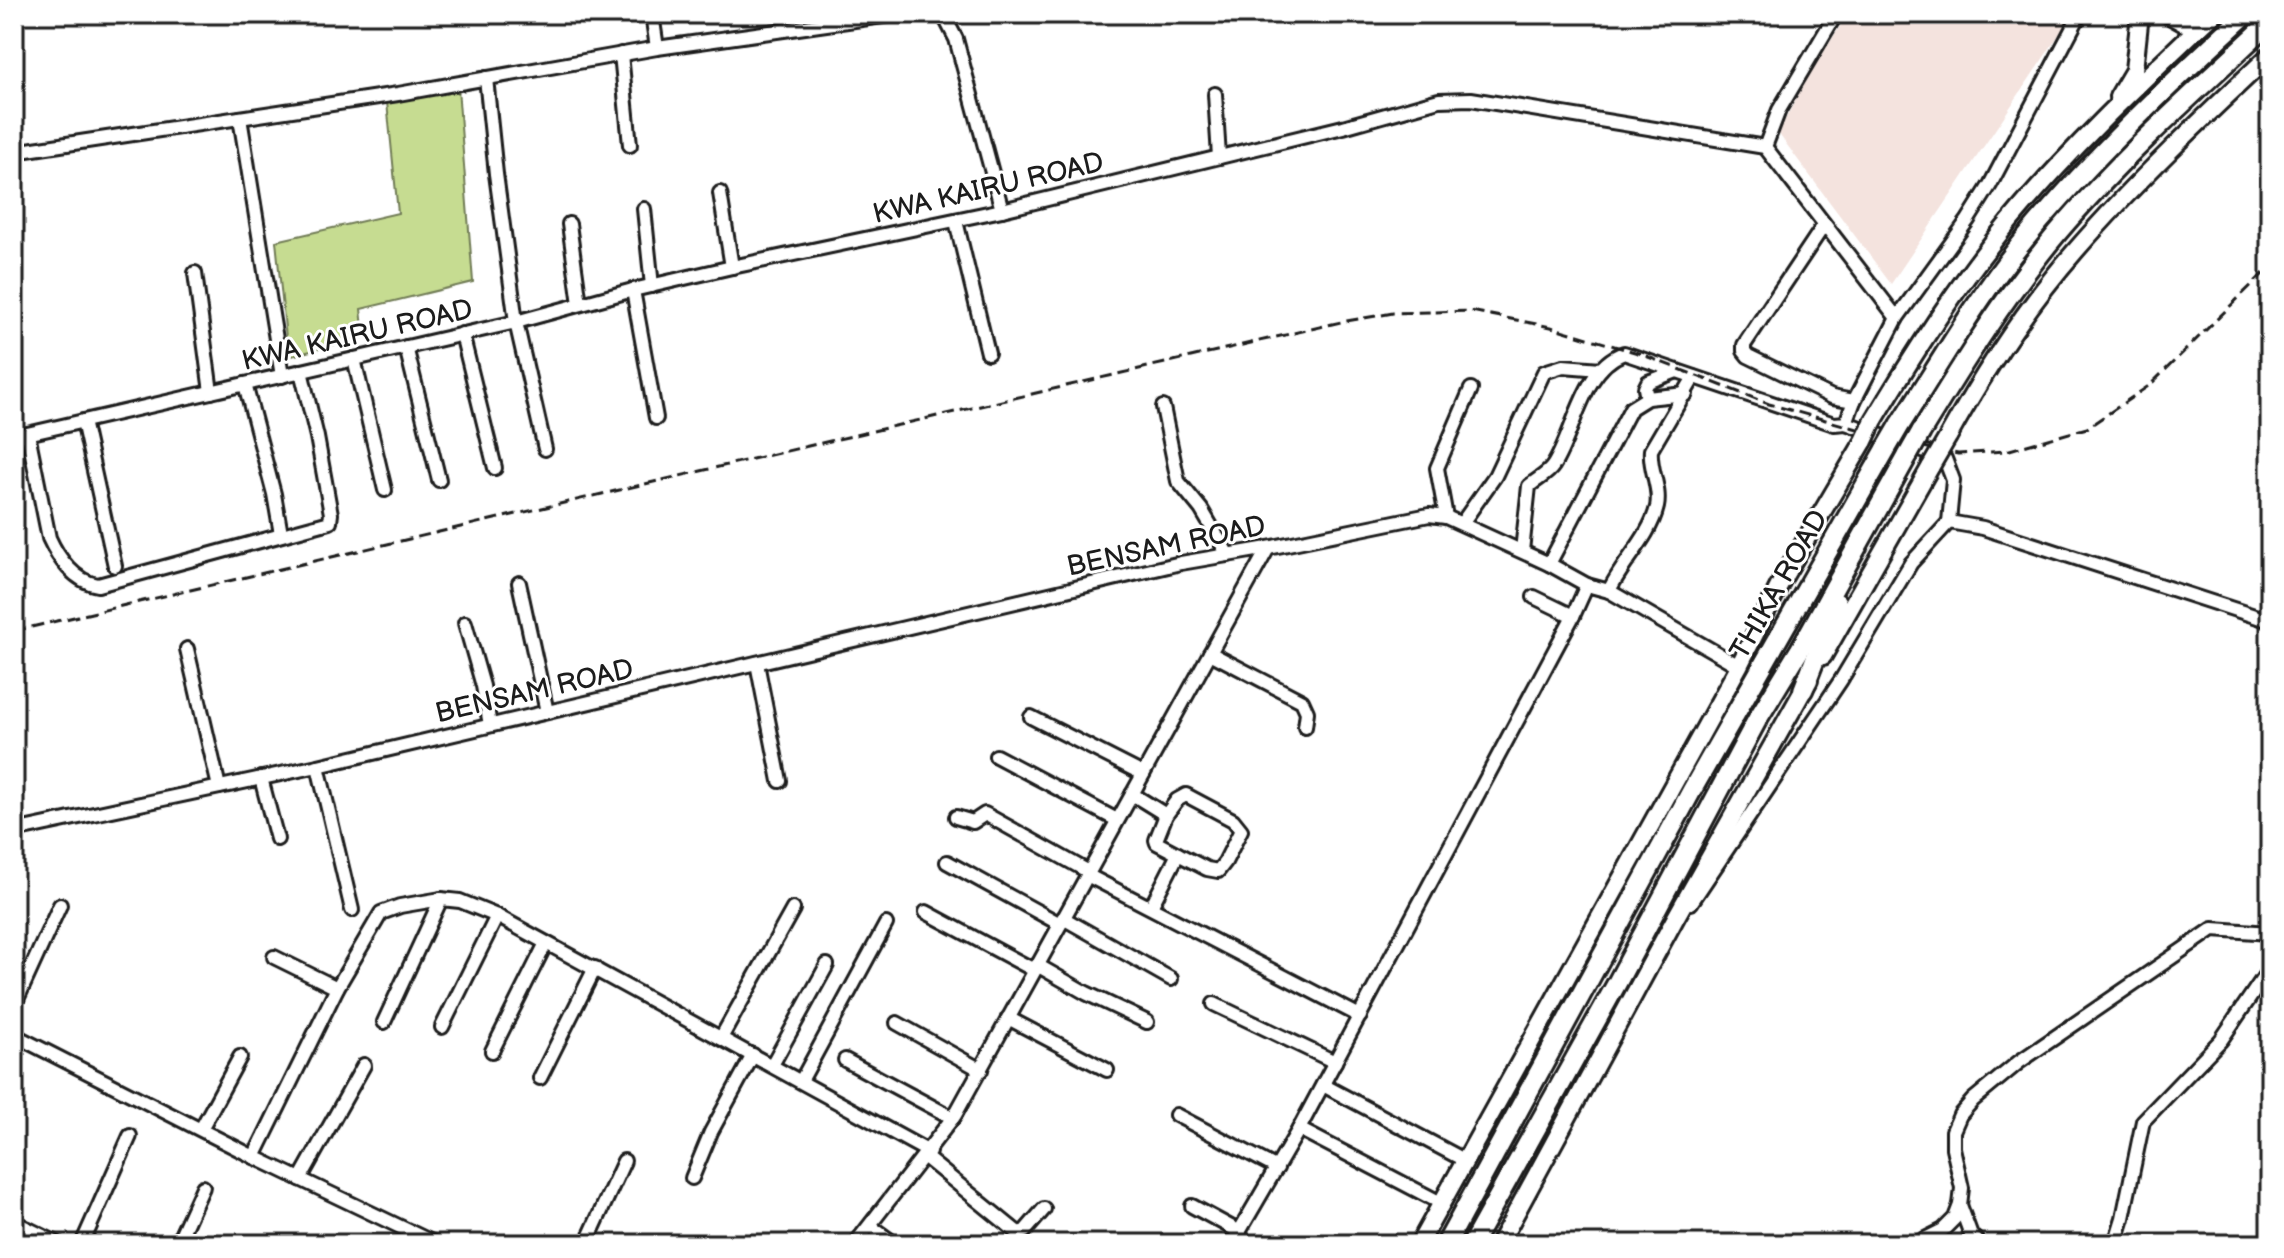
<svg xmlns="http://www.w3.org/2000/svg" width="2284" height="1258" viewBox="0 0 2284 1258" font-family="'Balsamiq Sans',sans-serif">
	<rect width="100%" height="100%" fill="#fff"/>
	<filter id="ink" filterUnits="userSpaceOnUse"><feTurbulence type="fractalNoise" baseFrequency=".0125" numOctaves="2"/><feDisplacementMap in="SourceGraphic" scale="16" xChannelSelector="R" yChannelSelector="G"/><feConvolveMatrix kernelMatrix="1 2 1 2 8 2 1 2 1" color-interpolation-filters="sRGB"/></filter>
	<g filter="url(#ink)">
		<path fill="#f4e3de" d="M1848 14H2073L1891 284 1778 133 1810 73Z"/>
		<path fill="#c6dc91" stroke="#717c56" stroke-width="2" d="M458 88 473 282 361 309 364 337 288 357 276 241 398 213 387 102Z"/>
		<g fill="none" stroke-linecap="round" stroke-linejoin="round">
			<defs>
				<g id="minor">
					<path d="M652 14 657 48"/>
					<path d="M943 14 956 39 1002 210"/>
					<path d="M621 54 630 145"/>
					<path d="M486 78 496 174 516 322 545 449"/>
					<path d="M1215 94 1219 157"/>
					<path d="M240 118 282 376"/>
					<path d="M1765 147 1779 110 1836 14"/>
					<path d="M14 152 398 94 657 48 897 14"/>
					<path d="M720 193 732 267"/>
					<path d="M644 209 652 286"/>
					<path d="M956 221 988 353"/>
					<path d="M569 224 580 304"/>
					<path d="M1824 225 1744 345V351L1748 356 1832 397 1854 401 1897 318 1968 220 1990 185 2080 14"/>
					<path d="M195 273 211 392"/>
					<path d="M633 290 656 418"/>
					<path d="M462 334 495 468"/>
					<path d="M406 347 439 480"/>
					<path d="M354 359 385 490"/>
					<path d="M245 384 274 494 281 534"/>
					<path d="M1647 398 1645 388 1648 382 1677 371"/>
					<path d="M1163 407 1178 481 1201 509 1228 555"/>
					<path d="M83 421 115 566"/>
					<path d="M1846 423 1945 459 1953 480 1949 522"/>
					<path d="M28 434 49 538C58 558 75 582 98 585L330 522 331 514 317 437 301 371"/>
					<path d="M14 437 516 322 633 290 732 267 1002 210 1343 127 1439 100 1471 99 1765 147 1897 318"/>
					<path d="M1446 517 1437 468 1471 389"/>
					<path d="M1462 523 1495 476 1544 372 1563 366 1601 369"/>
					<path d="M1522 551 1529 486C1536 480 1548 474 1553 466 1575 432 1582 368 1624 353L1834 424 1846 423 1854 401"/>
					<path d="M1549 564 1631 408 1647 398 1686 394"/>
					<path d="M519 583 547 712"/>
					<path d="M1587 585 1609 591C1622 563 1650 537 1657 507 1661 487 1649 469 1651 450L1694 377"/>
					<path d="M1609 591 1739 666"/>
					<path d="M1534 597 1573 616"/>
					<path d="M465 623 483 686 490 725"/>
					<path d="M187 649 219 787"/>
					<path d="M1210 653 1302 701 1307 712 1305 727"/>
					<path d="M757 663 780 781"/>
					<path d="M1031 717 1143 774"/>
					<path d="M996 756 1117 820"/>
					<path d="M318 766 352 910"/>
					<path d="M261 778 277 839"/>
					<path d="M1132 794 1166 815 1177 800 1186 795 1233 820 1241 830 1225 862 1218 871 1207 869 1178 854 1151 907"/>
					<path d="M1166 815 1156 840 1157 843 1178 854"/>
					<path d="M956 817 973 822 985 814 1089 872"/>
					<path d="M14 831 318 766 1181 563 1268 548 1429 515 1446 517 1549 564 1587 585 1573 616 1299 1129 1232 1244"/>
					<path d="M947 862 1060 924"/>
					<path d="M1087 875 1360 1016"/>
					<path d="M1691 903 1841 680 1911 563 1949 522 1983 528 2270 621"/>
					<path d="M926 912 1034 970"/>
					<path d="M1063 918 1171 979"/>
					<path d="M274 957 337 988"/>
					<path d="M1037 965 1086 993 1147 1022"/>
					<path d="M1214 1004 1335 1062"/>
					<path d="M14 1006 60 905"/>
					<path d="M1008 1018 1107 1070"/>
					<path d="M384 1022 441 899"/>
					<path d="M897 1023 981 1070"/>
					<path d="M442 1027 497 916"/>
					<path d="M14 1035 254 1157 436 1244"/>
					<path d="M721 1038 793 909"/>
					<path d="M492 1051 546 943"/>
					<path d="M845 1060 953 1118"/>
					<path d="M772 1065 827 965"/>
					<path d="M540 1078 595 968"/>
					<path d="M801 1081 886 924"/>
					<path d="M1323 1085 1466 1161"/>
					<path d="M1176 1115 1277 1168"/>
					<path d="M201 1129 240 1057"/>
					<path d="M1299 1129 1441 1203"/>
					<path d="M254 1157 337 988 381 913 400 906 441 899 460 901 497 916 929 1152"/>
					<path d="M925 1157 1018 1233 1025 1231 1044 1209"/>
					<path d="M692 1178 711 1132 753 1055"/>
					<path d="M300 1179 364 1065"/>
					<path d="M1960 1205 1971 1235 1980 1244"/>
					<path d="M1192 1206 1240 1232"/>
					<path d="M14 1222 59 1244"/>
					<path d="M870 1226 895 1244"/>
					<path d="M20 1244 28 1229"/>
					<path d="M82 1244 130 1136"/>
					<path d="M177 1244 203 1187"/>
					<path d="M586 1244 624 1161"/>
					<path d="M855 1244 955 1115 1268 548"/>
					<path d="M1915 1244 1943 1230 1955 1218 1960 1205 1962 1188 1953 1148V1131L1960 1115 1973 1100 2019 1062 2213 929 2270 933"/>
					<path d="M2115 1244 2123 1218 2143 1121 2221 1040 2270 968"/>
				</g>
				<g id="major">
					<path d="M2168 14 2184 23 2200 26"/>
					<path d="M2118 97 2134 70 2140 14"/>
					<path d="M1874 420C1918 347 1964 274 2020 209 2076 143 2138 85 2200 26"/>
					<path d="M1948 437C1984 372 2026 307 2076 250 2136 181 2203 118 2270 55"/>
					<path d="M1823 656 1931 466"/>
					<path d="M1419 1244 1739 666 1782 580 1864 441"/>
					<path d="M1499 1244 1676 917 1809 680"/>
				</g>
				<g id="highway">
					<path d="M2200 26 2213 14"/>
					<path d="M1900 425C1940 363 1978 296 2025 239 2092 158 2169 85 2246 14"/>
					<path d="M1921 432C1963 363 2006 294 2058 232 2123 156 2198 89 2270 22"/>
					<path d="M1803 690 1837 603"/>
					<path d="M1446 1244 1692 790 1886 449"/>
					<path d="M1472 1244 1617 983 1757 720 1799 651 1908 455"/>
				</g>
			</defs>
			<use href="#minor" stroke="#1c1c1c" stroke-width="18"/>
			<use href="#major" stroke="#1c1c1c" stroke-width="22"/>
			<use href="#highway" stroke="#1c1c1c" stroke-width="24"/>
			<use href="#minor" stroke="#fff" stroke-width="12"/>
			<use href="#major" stroke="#fff" stroke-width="16"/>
			<use href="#highway" stroke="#fff" stroke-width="18"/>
			<path stroke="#1c1c1c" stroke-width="3" stroke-dasharray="12 6" stroke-linecap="butt" d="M14 631 1341 322 1393 313 1471 311 1551 327 1638 353 1769 404 1914 445 1958 454 2006 451 2087 428 2150 385 2270 267"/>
			<defs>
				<g id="major-bridge">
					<path d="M1864 441 1874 420"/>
					<path d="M1931 466 1948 437"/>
				</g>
				<g id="highway-bridge">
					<path d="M1886 449 1900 425"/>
					<path d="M1908 455 1921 432"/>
				</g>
			</defs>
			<use href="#major-bridge" stroke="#1c1c1c" stroke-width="22" stroke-linecap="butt"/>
			<use href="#highway-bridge" stroke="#1c1c1c" stroke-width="24" stroke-linecap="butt"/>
			<use href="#major-bridge" stroke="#fff" stroke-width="16"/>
			<use href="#highway-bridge" stroke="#fff" stroke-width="18"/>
		</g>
	</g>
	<g text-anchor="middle" stroke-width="6" stroke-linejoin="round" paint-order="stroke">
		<g font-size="28" fill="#1c1c1c" stroke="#fff">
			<text transform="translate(988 187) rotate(-13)" y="10">KWA KAIRU ROAD</text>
			<text transform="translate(357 334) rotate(-13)" y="10">KWA KAIRU ROAD</text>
			<text transform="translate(1166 545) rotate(-12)" y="10">BENSAM ROAD</text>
			<text transform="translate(1778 584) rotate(-60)" y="10">THIKA ROAD</text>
			<text transform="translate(534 690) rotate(-13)" y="10">BENSAM ROAD</text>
		</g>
	</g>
	<rect width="2284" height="1258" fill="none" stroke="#fff" stroke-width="48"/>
	<rect x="24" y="24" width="2236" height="1210" fill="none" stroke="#1c1c1c" stroke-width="3" filter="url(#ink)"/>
</svg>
